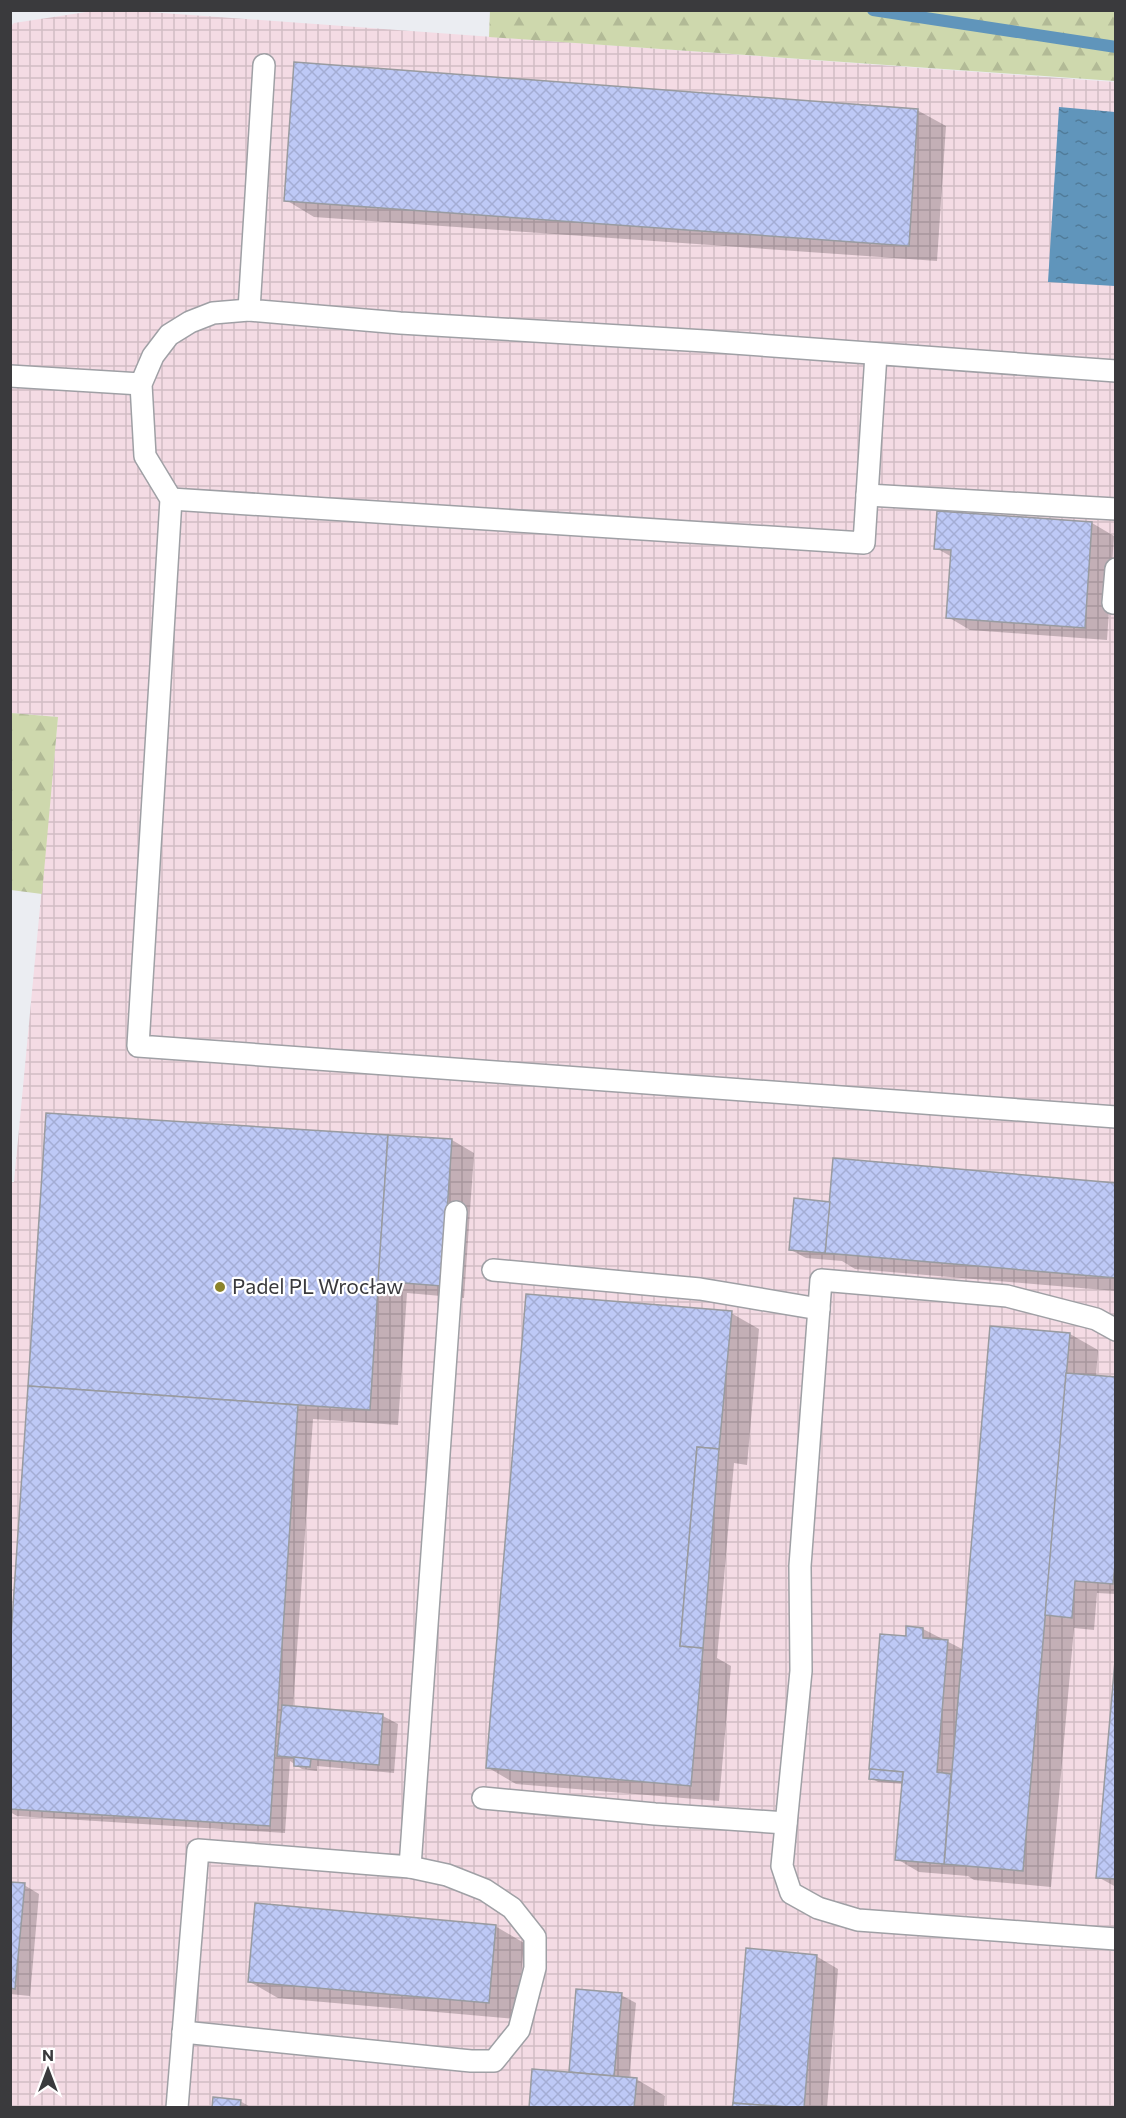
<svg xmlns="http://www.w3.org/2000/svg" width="1126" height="2118" viewBox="0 0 1126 2118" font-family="Commissioner,sans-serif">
	<defs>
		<pattern id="industrial-grid" width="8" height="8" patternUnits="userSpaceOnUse" patternTransform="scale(1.5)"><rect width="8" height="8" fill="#f4dbe4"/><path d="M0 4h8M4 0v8" fill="none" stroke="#d2bdc4"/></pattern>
		<pattern id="forest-firs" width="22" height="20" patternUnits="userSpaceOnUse" patternTransform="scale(1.5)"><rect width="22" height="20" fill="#ced8ad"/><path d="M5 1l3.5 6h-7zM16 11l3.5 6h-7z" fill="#b2ba96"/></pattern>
		<pattern id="water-ripples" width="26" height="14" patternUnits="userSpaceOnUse" patternTransform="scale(1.5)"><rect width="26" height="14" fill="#6095bb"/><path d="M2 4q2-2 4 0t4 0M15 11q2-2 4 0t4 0" fill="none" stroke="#507b99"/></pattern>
		<pattern id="building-cross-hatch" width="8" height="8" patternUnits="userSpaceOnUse" patternTransform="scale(1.5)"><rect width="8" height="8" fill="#bec9f6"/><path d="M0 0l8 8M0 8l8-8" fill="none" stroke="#a4add4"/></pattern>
	</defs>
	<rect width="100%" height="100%" fill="#ebedf2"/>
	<path fill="url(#industrial-grid)" d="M93 11H135L1115 82V2107H11L10 1182H14L58 717 11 713V26L14 23Z"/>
	<g fill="url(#forest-firs)">
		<path d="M490 10 1115 11V81L489 37Z"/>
		<path d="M11 713 58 717 42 894 11 890Z"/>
	</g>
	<path fill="url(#water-ripples)" d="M1059 107 1115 112V286L1048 282Z"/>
	<g fill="#0003">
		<path d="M917 110 946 126 937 261 314 217 286 200Z"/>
		<path d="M1092 523 1114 536 1107 640 970 630 948 617 952 557 936 548Z"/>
		<path d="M47 1114 452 1140 474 1153 464 1298 407 1293 398 1425 313 1419 293 1707 383 1716 398 1724 394 1773 317 1766V1771L302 1769 290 1761 285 1833 17 1816 10 1812V1673Z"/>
		<path d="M1116 1184V1291L855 1269 842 1261 806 1258 791 1250Z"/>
		<path d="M731 1313 759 1329 747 1465 734 1463 717 1658 731 1666 719 1801 516 1784 487 1767Z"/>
		<path d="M1070 1334 1098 1350 1096 1377 1116 1378V1594L1097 1593 1094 1630 1074 1628 1051 1887 974 1880 968 1876 919 1872 897 1859 903 1784 878 1782 871 1778 907 1638 923 1629 964 1650Z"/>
		<path d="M1116 1666V1887L1098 1877Z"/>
		<path d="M10 1884 24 1885 39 1894 30 1996 10 1994Z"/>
		<path d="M495 1926 524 1943 517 2019 278 1998 250 1982Z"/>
		<path d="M747 1950 816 1956 838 1969 827 2108H734Z"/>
		<path d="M578 1990 621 1995 636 2003 629 2079H636L665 2096 664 2108H530L571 2074Z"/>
		<path d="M240 2101 252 2108H213Z"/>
	</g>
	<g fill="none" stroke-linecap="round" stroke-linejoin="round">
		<path stroke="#6095bb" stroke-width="12" d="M873 10 1116 47"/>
	</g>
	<g fill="url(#building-cross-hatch)" stroke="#999ba0" stroke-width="1.5">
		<path d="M294 62 918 109 909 246 284 201Z"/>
		<path d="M937 511 1092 522 1085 628 946 618 951 550 934 549Z"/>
		<path d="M46 1113 388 1135 370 1410 28 1386Z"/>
		<path d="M388 1135 452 1139 442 1286 378 1281Z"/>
		<path d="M833 1158 1116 1183V1278L825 1253Z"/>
		<path d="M794 1198 830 1202 825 1253 789 1250Z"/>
		<path d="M526 1294 732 1311 719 1449 697 1447 680 1646 703 1648 691 1786 486 1768Z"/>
		<path d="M990 1326 1070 1333 1023 1871 944 1864Z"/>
		<path d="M1066 1373 1116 1377V1555L1113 1584 1075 1581 1072 1618 1045 1615Z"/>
		<path d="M28 1386 298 1405 270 1826 10 1809V1650Z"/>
		<path d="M697 1447 719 1449 703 1648 680 1646Z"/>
		<path d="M906 1626 923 1628V1638L948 1640 937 1772 951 1774 944 1864 895 1860 903 1772 869 1769 880 1634 906 1636Z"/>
		<path d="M1116 1649V1879L1096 1878Z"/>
		<path d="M282 1705 383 1714 379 1765 277 1756Z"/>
		<path d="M294 1757 311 1759 310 1767 294 1766Z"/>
		<path d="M870 1769 903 1772 902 1782 869 1779Z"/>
		<path d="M10 1882 25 1883 15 1989 10 1988Z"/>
		<path d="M255 1903 496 1925 489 2003 248 1982Z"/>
		<path d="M746 1948 817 1955 804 2108 733 2103Z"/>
		<path d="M576 1989 622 1993 614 2076 569 2072Z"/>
		<path d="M532 2069 637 2078 634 2108H529Z"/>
		<path d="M213 2097 241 2100 240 2108H212Z"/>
		<path d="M733 2103 793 2108H732Z"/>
	</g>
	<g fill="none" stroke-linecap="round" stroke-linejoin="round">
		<defs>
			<g id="lane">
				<path d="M264 65 249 310 400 323 705 341 1116 371"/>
				<path d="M249 310 213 313 190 322 169 335 153 356 141 384 145 456 171 499 138 1046 1116 1117"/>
				<path d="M10 376 141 384"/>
				<path d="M867 495 1116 509"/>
				<path d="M171 499 864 543 876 354"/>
				<path d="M1116 569 1113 603H1116"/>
				<path d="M493 1270 700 1289 819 1309"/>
				<path d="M1116 1330 1096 1319 1007 1296 821 1280 800 1566 801 1671 782 1866 791 1893 818 1908 858 1920 1116 1939"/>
				<path d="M483 1798 655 1814 786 1823"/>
				<path d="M183 2032 471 2061H494L519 2030 535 1968V1937L512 1908 485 1890 447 1875 410 1867"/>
				<path d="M177 2108 198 1850 410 1867 456 1212"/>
			</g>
		</defs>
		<use href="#lane" stroke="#9fa0a5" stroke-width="24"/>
		<use href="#lane" stroke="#fff" stroke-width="21"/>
	</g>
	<circle fill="#8b832b" stroke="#fff" stroke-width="2" cx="220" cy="1287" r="6"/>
	<g text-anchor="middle" stroke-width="4.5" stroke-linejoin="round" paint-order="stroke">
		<g font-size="21" fill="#3a3a3d" stroke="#fff" text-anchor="start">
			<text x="232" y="1294">Padel PL Wrocław</text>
		</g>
	</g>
	<rect width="1126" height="2118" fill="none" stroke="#3a3a3d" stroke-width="24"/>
	<g transform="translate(48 2070)" stroke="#ffffff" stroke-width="4.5" paint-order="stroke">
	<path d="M0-4.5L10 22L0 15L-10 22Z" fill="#3a3a3d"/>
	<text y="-9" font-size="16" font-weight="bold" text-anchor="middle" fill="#3a3a3d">N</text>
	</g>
</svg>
